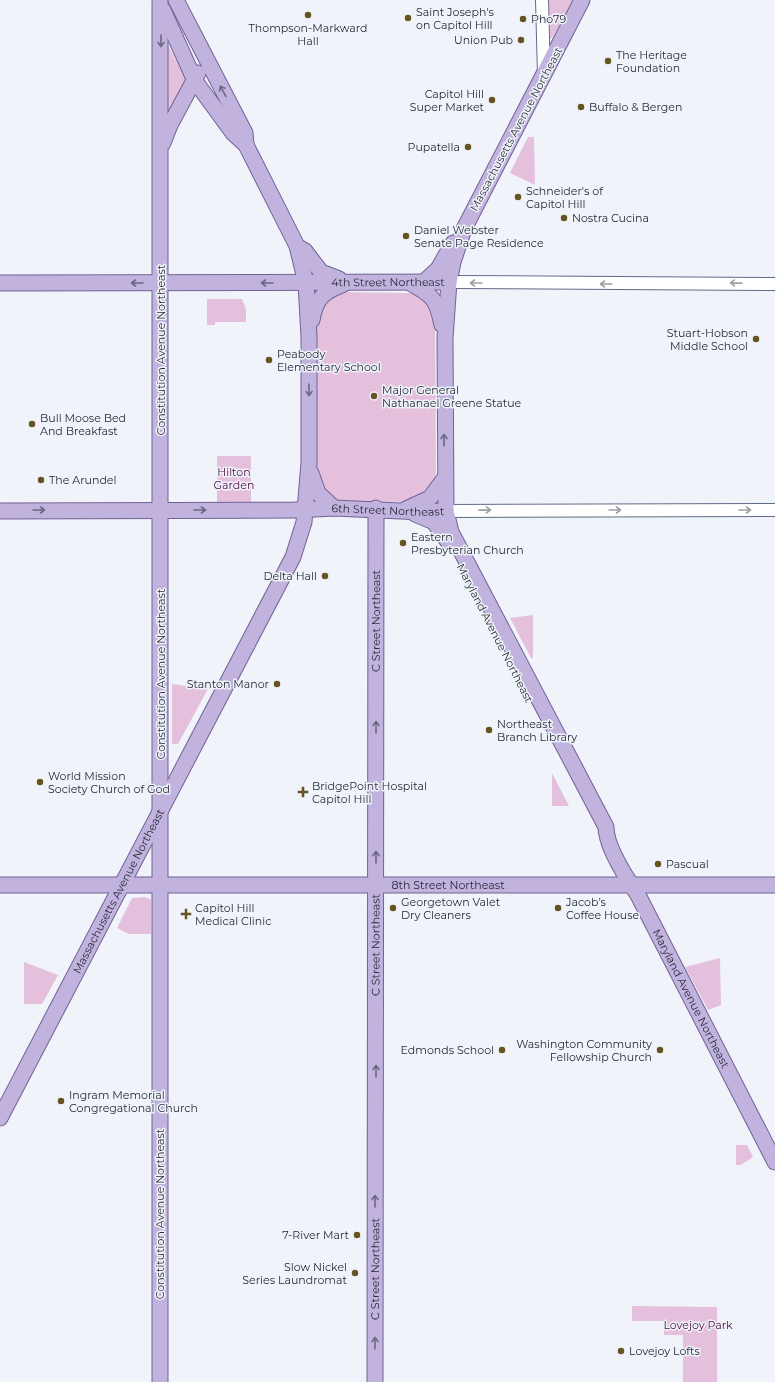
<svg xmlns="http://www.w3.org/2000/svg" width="775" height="1382" viewBox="0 0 775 1382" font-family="Montserrat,sans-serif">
	<rect width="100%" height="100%" fill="#f0f4fa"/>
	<g fill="#e4c0dd">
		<path d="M549 0H573L553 37 550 39Z"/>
		<path d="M168 45 187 82 169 116 165 114Z"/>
		<path d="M528 137H534L535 185 510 173Z"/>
		<path d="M341 292 413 293 422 296 435 316 436 473 434 484 415 502 343 501C328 498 324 489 317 477V317L325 298Z"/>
		<path d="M207 299H242L246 309V322H215V325H207Z"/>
		<rect x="217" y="456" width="34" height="46"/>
		<path d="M533 615V658H531L510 618Z"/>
		<path d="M172 684 208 689 178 744H172Z"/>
		<path d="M552 773 569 806H552Z"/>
		<path d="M145 897 151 900V934H129L117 928 132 898Z"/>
		<path d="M720 958 721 1005 708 1010 685 967Z"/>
		<path d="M24 962 58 975 42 1004H24Z"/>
		<path d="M736 1145H747L753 1157 741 1165H736Z"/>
		<path d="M632 1306 717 1307V1382H683V1335H664V1321H632Z"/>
	</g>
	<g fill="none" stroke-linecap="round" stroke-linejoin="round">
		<defs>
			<g id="minor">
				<path d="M542 0 544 75"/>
				<path d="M449 282 775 284"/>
				<path d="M446 511 775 510"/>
			</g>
			<g id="major">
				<path d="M176 0 245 133 246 145"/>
				<path id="s1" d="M582 0 464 229 453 262 449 282 445 338 446 511 451 532 606 827C606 847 627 879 638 895L775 1162"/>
				<path d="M160 2V1382"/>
				<path d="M163 143 170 125 198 73"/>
				<path d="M298 247 305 251 321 272 339 279"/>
				<path d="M424 282 438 269 453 243"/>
				<path id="s2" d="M0 283 449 282"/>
				<path d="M410 283C433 295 437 300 442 325"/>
				<path d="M312 320C316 298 323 292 344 284"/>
				<path d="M311 473 318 493 334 508"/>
				<path d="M406 509 430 498 444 479"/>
				<path id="s3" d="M0 511 295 510 334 508 423 512 446 511"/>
				<path d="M415 514 434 522 449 543"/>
				<path id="s4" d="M0 885H775"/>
				<path id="s5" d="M0 1118 293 557 304 522 309 463V337L306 283 297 246 246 145 233 133 195 81 163 10"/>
				<path id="s6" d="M375 1382 376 508"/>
			</g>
		</defs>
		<use href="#minor" stroke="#5f6c87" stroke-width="14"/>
		<use href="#major" stroke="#706295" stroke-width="17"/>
		<use href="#minor" stroke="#fff" stroke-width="12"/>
		<use href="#major" stroke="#c1b3de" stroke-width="15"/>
	</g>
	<defs><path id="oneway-shaft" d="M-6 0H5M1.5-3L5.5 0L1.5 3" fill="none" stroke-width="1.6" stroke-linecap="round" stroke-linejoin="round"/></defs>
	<g stroke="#6b6882">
		<use href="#oneway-shaft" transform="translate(161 41) rotate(90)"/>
		<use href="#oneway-shaft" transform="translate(223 91) rotate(-118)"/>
		<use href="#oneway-shaft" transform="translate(137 283) rotate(-180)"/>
		<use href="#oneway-shaft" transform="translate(267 283) rotate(-180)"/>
		<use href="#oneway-shaft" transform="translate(309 390) rotate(89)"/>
		<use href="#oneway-shaft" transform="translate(444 440) rotate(-90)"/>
		<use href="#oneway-shaft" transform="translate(39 510)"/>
		<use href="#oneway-shaft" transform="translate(200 510)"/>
		<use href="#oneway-shaft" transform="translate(376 727) rotate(-90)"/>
		<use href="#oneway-shaft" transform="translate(376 857) rotate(-90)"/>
		<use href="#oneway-shaft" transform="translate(376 1071) rotate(-90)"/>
		<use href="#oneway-shaft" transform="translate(375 1201) rotate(-90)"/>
		<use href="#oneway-shaft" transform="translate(375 1343) rotate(-90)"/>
	</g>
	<g stroke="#9da0a5">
		<use href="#oneway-shaft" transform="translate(476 283) rotate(-180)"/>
		<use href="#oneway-shaft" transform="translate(736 283) rotate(-179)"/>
		<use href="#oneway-shaft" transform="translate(606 284) rotate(-180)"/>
		<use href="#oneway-shaft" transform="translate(485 510) rotate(-1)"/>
		<use href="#oneway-shaft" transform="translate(615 510)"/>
		<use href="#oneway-shaft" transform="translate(745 510)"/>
	</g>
	<g fill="#655421" stroke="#f0f4fa" stroke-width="1.5">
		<circle cx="308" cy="15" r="4"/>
		<circle cx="408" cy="18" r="4"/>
		<circle cx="523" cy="19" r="4"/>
		<circle cx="521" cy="40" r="4"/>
		<circle cx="608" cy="61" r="4"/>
		<circle cx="492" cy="100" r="4"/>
		<circle cx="581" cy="107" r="4"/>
		<circle cx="468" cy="147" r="4"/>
		<circle cx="518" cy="197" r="4"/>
		<circle cx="564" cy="218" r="4"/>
		<circle cx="406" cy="236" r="4"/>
		<circle cx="756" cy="339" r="4"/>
		<circle cx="269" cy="360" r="4"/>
		<circle cx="374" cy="396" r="4"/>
		<circle cx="32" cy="424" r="4"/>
		<circle cx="41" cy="480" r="4"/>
		<circle cx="403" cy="543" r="4"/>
		<circle cx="325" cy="576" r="4"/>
		<circle cx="277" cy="684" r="4"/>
		<circle cx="489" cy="730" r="4"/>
		<circle cx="40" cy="782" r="4"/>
		<path d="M301 786h4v4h4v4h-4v4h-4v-4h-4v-4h4z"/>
		<circle cx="658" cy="864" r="4"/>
		<circle cx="393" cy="908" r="4"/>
		<circle cx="558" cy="908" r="4"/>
		<path d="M184 908h4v4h4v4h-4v4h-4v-4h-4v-4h4z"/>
		<circle cx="502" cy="1050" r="4"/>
		<circle cx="660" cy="1050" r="4"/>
		<circle cx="61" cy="1101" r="4"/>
		<circle cx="357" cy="1235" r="4"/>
		<circle cx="355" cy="1273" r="4"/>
		<circle cx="621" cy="1351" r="4"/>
	</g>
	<g text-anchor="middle" stroke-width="3" stroke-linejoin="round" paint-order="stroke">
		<g font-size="11" fill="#252b37" stroke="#f0f4fa" text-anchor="start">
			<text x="416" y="16">Saint Joseph's<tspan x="416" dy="13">on Capitol Hill</tspan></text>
			<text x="531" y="23">Pho79</text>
			<text x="308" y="32" text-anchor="middle">Thompson-Markward<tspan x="308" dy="13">Hall</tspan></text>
			<text x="513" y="44" text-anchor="end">Union Pub</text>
			<text x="616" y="59">The Heritage<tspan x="616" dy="13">Foundation</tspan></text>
			<text x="484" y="98" text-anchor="end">Capitol Hill<tspan x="484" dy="13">Super Market</tspan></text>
			<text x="589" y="111">Buffalo &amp; Bergen</text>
			<text x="460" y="151" text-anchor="end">Pupatella</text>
			<text x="526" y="195">Schneider's of<tspan x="526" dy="13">Capitol Hill</tspan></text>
			<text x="572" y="222">Nostra Cucina</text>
			<text x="414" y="234">Daniel Webster<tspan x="414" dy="13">Senate Page Residence</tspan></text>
			<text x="748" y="337" text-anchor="end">Stuart-Hobson<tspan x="748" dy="13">Middle School</tspan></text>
			<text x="277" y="358">Peabody<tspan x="277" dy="13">Elementary School</tspan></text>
			<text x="382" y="394">Major General<tspan x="382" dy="13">Nathanael Greene Statue</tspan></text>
			<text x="40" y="422">Bull Moose Bed<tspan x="40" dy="13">And Breakfast</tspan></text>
			<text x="49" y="484">The Arundel</text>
			<text x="411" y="541">Eastern<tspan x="411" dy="13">Presbyterian Church</tspan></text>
			<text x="317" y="580" text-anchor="end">Delta Hall</text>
			<text x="269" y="688" text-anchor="end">Stanton Manor</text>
			<text x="497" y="728">Northeast<tspan x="497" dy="13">Branch Library</tspan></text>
			<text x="48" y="780">World Mission<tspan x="48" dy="13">Society Church of God</tspan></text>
			<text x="312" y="790">BridgePoint Hospital<tspan x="312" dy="13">Capitol Hill</tspan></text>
			<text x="666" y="868">Pascual</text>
			<text x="401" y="906">Georgetown Valet<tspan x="401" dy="13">Dry Cleaners</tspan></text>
			<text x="566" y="906">Jacob’s<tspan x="566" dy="13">Coffee House</tspan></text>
			<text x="195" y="912">Capitol Hill<tspan x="195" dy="13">Medical Clinic</tspan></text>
			<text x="652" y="1048" text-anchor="end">Washington Community<tspan x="652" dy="13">Fellowship Church</tspan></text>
			<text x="494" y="1054" text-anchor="end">Edmonds School</text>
			<text x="69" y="1099">Ingram Memorial<tspan x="69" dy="13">Congregational Church</tspan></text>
			<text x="349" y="1239" text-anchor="end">7-River Mart</text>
			<text x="347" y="1271" text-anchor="end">Slow Nickel<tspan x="347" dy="13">Series Laundromat</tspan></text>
			<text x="629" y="1355">Lovejoy Lofts</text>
		</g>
		<g font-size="11" fill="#252b37" stroke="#f0f4fa">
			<text transform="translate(516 129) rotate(-62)" y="4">Massachusetts Avenue Northeast</text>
			<text dy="4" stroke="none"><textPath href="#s2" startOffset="388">4th Street Northeast</textPath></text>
			<text transform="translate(161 350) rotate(-90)" y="4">Constitution Avenue Northeast</text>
			<text dy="4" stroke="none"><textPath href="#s3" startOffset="388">6th Street Northeast</textPath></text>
			<text dy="4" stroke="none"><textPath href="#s6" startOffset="761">C Street Northeast</textPath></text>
			<text transform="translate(495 633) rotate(63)" y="4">Maryland Avenue Northeast</text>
			<text transform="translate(161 674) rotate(-90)" y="4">Constitution Avenue Northeast</text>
			<text dy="4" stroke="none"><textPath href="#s4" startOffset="448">8th Street Northeast</textPath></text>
			<text dy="4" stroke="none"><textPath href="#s5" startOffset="256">Massachusetts Avenue Northeast</textPath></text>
			<text dy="4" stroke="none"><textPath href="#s6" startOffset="437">C Street Northeast</textPath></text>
			<text dy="4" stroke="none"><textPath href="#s1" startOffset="1089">Maryland Avenue Northeast</textPath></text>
			<text transform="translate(160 1214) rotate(-90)" y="4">Constitution Avenue Northeast</text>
			<text dy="4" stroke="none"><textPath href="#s6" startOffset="113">C Street Northeast</textPath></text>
		</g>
		<g font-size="11" fill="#4e0b46" stroke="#f0f4fa">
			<text x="234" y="476">Hilton<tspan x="234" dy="13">Garden</tspan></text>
			<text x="698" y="1329">Lovejoy Park</text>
		</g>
	</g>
</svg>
